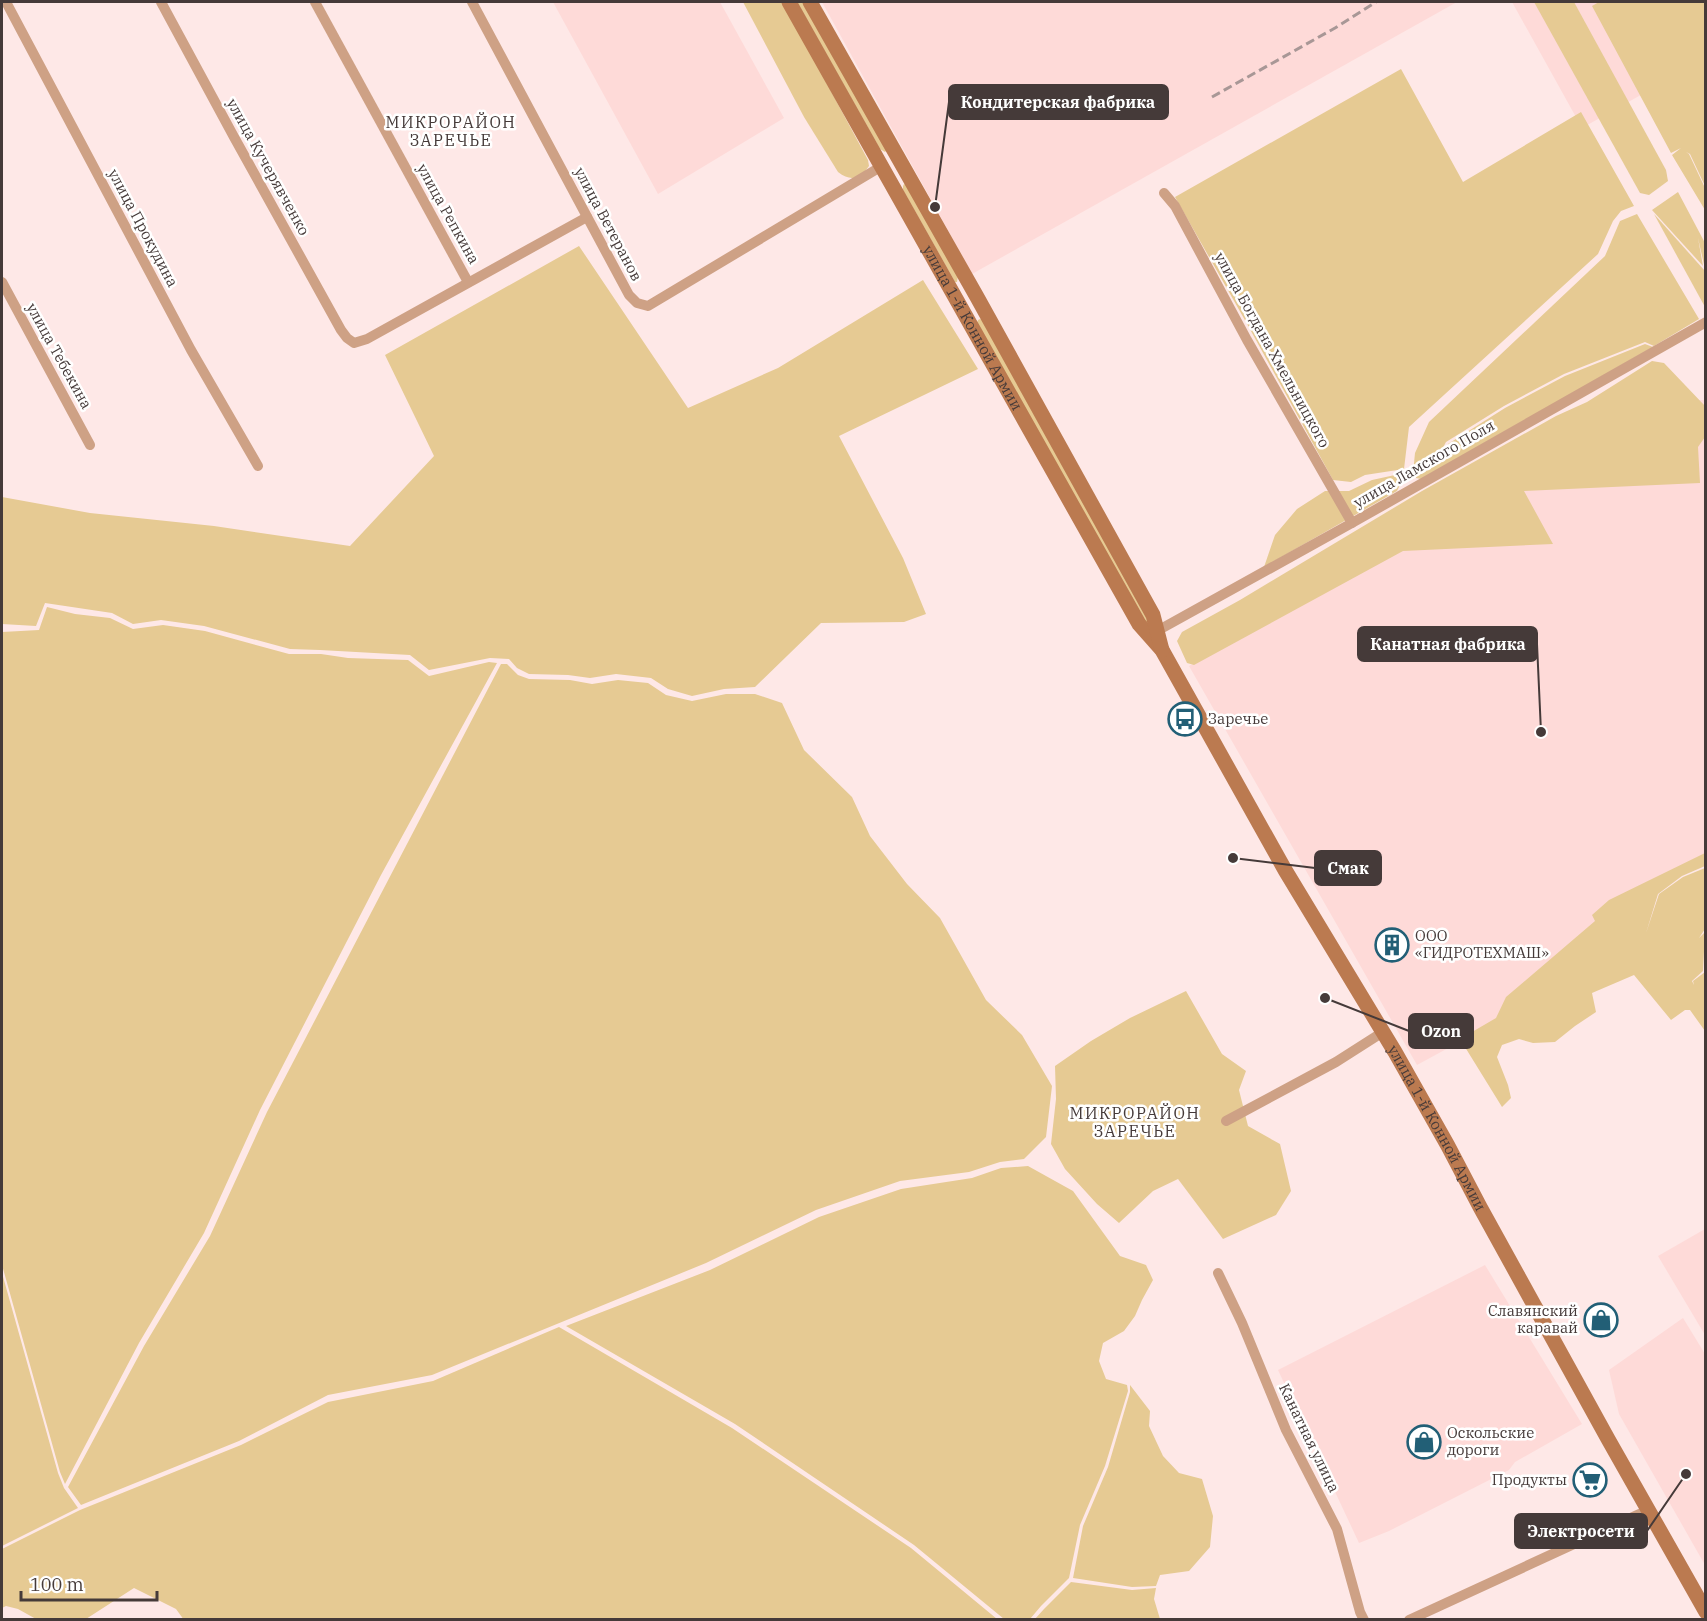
<svg xmlns="http://www.w3.org/2000/svg" width="1707" height="1621" viewBox="0 0 1707 1621" font-family="'IBM Plex Serif',serif">
	<rect width="100%" height="100%" fill="#fee8e7"/>
	<g fill="#fedad8">
		<path d="M553 2H720L784 118 658 194Z"/>
		<path d="M822 2H1457L972 274Z"/>
		<path d="M1512 2H1705V59L1582 128Z"/>
		<path d="M1698 400H1705V859L1610 907 1496 1022 1417 1065 1189 666 1408 545Z"/>
		<path d="M1705 1229V1335L1658 1256Z"/>
		<path d="M1485 1265 1582 1424 1515 1462 1509 1470 1389 1531 1359 1543 1278 1370Z"/>
		<path d="M1683 1318 1705 1354V1565L1619 1414 1609 1370Z"/>
	</g>
	<g fill="#e6ca93">
		<path d="M743 2H783L868 160 869 166C860 179 851 182 838 172L804 117Z"/>
		<path d="M797 2H803L887 150 885 152 880 149Z"/>
		<path d="M1534 2H1574L1666 170 1668 181 1649 195 1640 193Z"/>
		<path d="M1599 2H1705V186L1690 154 1686 152 1689 154 1705 188V210L1672 155 1681 148 1671 153 1592 6Z"/>
		<path d="M1401 69 1463 182 1581 112 1634 206 1621 211 1613 221 1598 254 1409 427 1404 469 1365 475 1351 482 1333 480 1246 322 1175 197Z"/>
		<path d="M904 184 907 185 958 276 957 282H955L903 190V186Z"/>
		<path d="M1678 192 1705 243V269L1698 238 1703 266 1652 210Z"/>
		<path d="M1637 214 1699 319 1654 346 1645 342 1564 374 1504 406 1446 442 1438 457 1413 473 1415 453 1429 422 1605 256 1620 221Z"/>
		<path d="M1654 214 1705 271V307Z"/>
		<path d="M579 246 688 408 778 368 923 280 978 369 839 436 903 558 926 614 904 622 821 623 755 687 724 689 692 696 668 689 651 678 616 674 590 678 568 675 529 674 517 668 509 659 490 658 429 670 410 655 320 650 290 649 204 626 161 620 133 624 112 613 45 603 36 626 2 624V497L90 513 214 526 350 546 434 456 385 355Z"/>
		<path d="M980 319 983 320 1150 621 1147 624 1139 615 977 323 978 320Z"/>
		<path d="M1645 344 1653 347 1421 479 1416 478 1414 475 1440 459 1448 444 1505 408 1565 376Z"/>
		<path d="M1652 361 1664 363 1705 406V437L1698 447 1700 483 1524 491 1553 544 1403 551 1194 665 1187 663 1177 641 1182 632 1240 600 1422 491 1556 416 1587 402Z"/>
		<path d="M1395 475 1402 481 1397 491 1264 567 1275 535 1297 509 1325 491H1349L1372 480Z"/>
		<path d="M47 607 75 614 110 618 133 629 163 625 205 631 289 654H321L348 658 408 660 429 676 489 662 497 663 381 875 260 1110 204 1233 139 1343 65 1484 60 1472 2 1265V632L39 630Z"/>
		<path d="M501 664H507L518 675 529 679 570 680 592 684 618 680 648 683 666 695 692 701 726 694H755L782 703 804 750 852 797 870 836 907 884 940 918 986 1000 1022 1035 1052 1086 1046 1137 1024 1159 1000 1162 969 1172 900 1181 816 1210 706 1263 432 1375 328 1395 239 1441 81 1505 68 1487 144 1346 210 1236 267 1112Z"/>
		<path d="M1705 853V866L1682 876 1658 894 1646 933 1659 894 1683 877 1705 868V929L1699 938 1705 932 1703 971 1692 981 1694 985 1693 981 1705 972V944V1031L1690 1010H1685L1671 1020 1634 975 1592 993 1596 1012 1575 1026 1555 1042 1533 1043 1519 1039 1502 1045 1497 1057 1508 1085 1511 1098 1502 1107 1460 1039 1496 1018 1506 997 1595 921 1592 915 1609 900Z"/>
		<path d="M1186 991 1222 1054 1246 1071 1239 1090 1248 1126 1280 1144 1291 1191 1276 1215 1223 1239 1178 1179 1153 1191 1119 1223 1097 1204 1065 1169 1051 1144 1056 1099 1055 1066 1091 1041 1130 1018Z"/>
		<path d="M1028 1166 1073 1191 1120 1256 1146 1265 1153 1280 1142 1300 1135 1316 1124 1331 1103 1343 1099 1361 1106 1379 1127 1385 1128 1391 1105 1466 1080 1525 1069 1578 1041 1606 1030 1619H1004L914 1545 735 1424 566 1326 710 1270 819 1217 901 1189 972 1178 1001 1168Z"/>
		<path d="M2 1273 58 1473 64 1488 78 1508 2 1546Z"/>
		<path d="M559 1327 732 1428 911 1548 997 1619 184 1620 176 1609 134 1588 86 1619H36L18 1609 6 1606 2 1608V1549L80 1510 241 1445 328 1402 433 1381Z"/>
		<path d="M1130 1385 1150 1411 1149 1426 1163 1456 1179 1473 1202 1479 1213 1516 1210 1547 1189 1571 1160 1575 1156 1586 1132 1587 1073 1578 1083 1526 1108 1467 1130 1392Z"/>
		<path d="M1071 1582 1132 1590 1156 1588 1154 1599 1160 1619H1035L1044 1609Z"/>
	</g>
	<g fill="none" stroke-linecap="round" stroke-linejoin="round">
		<g stroke="#cea185" stroke-width="10">
			<path d="M6 2 191 350 258 466"/>
			<path d="M161 2 234 137 341 330 347 338 354 343 367 339 587 217"/>
			<path d="M315 2 468 282"/>
			<path d="M472 2 629 295 637 303 648 306 882 166"/>
			<path d="M1164 193 1175 206 1247 340 1352 523"/>
			<path d="M2 282 90 445"/>
			<path d="M1157 631 1352 523 1706 322"/>
			<path d="M1226 1121 1336 1062 1383 1032"/>
			<path d="M1218 1273 1242 1323 1286 1430 1337 1529 1360 1612 1364 1620"/>
			<path d="M1409 1620 1648 1510"/>
		</g>
		<g stroke="#bb7a50" stroke-width="15">
			<path id="s1" d="M789 2 1139 624 1162 650 1285 870 1395 1052 1448 1146 1480 1207 1608 1439 1706 1612"/>
			<path d="M810 2 977 297 1153 615 1162 650"/>
		</g>
		<path stroke="#a89796" stroke-width="3" stroke-dasharray="9 4.5" stroke-linecap="butt" d="M1212 97 1335 28 1376 2"/>
	</g>
	<defs>
		<symbol id="bus-ring" viewBox="-11 -11 22 22"><circle r="9.5" fill="#fff" stroke="#225f76" stroke-width="1.5"/><path d="M-5-6H5V4H4V6H2V4H-2V6H-4V4H-5ZM-3.5-4V0h7V-4ZM-3.5 1.2v1.5H-2V1.2ZM2 1.2v1.5H3.5V1.2Z" fill="#225f76"/></symbol>
		<symbol id="building-ring" viewBox="-11 -11 22 22"><circle r="9.5" fill="#fff" stroke="#225f76" stroke-width="1.5"/><path d="M-4-6H4V6H1V3H-1V6H-4ZM-2.5-4.3h1.7v1.8h-1.7ZM.8-4.3h1.7v1.8H.8ZM-2.5-1h1.7V.8h-1.7ZM.8-1h1.7V.8H.8Z" fill="#225f76"/></symbol>
		<symbol id="shop-ring" viewBox="-11 -11 22 22"><circle r="9.5" fill="#fff" stroke="#225f76" stroke-width="1.5"/><path d="M-5-2.5h2.3a2.7 3.5 0 0 1 5.4 0H5L5.5 6h-11ZM-1.5-2.5h3a1.5 2.3 0 0 0-3 0Z" fill="#225f76"/></symbol>
		<symbol id="supermarket-ring" viewBox="-11 -11 22 22"><circle r="9.5" fill="#fff" stroke="#225f76" stroke-width="1.5"/><path d="M-6-5.5h2.5l.6 2H6L4.5 2H-2.5L-4.4-4H-6ZM-1.5 3.2a1.3 1.3 0 1 0 .1 0ZM3 3.2a1.3 1.3 0 1 0 .1 0Z" fill="#225f76"/></symbol>
	</defs>
	<g fill-rule="evenodd">
		<use href="#bus-ring" x="1166" y="700" width="38" height="38"/>
		<use href="#building-ring" x="1373" y="926" width="38" height="38"/>
		<use href="#shop-ring" x="1582" y="1301" width="38" height="38"/>
		<use href="#shop-ring" x="1405" y="1423" width="38" height="38"/>
		<use href="#supermarket-ring" x="1571" y="1461" width="38" height="38"/>
	</g>
	<g text-anchor="middle" stroke-width="5" stroke-linejoin="round" paint-order="stroke">
		<g font-size="15" fill="#453a39" stroke="#fff">
			<text transform="translate(268 167) rotate(61)" y="5">улица Кучерявченко</text>
			<text transform="translate(448 214) rotate(61)" y="5">улица Репкина</text>
			<text transform="translate(608 224) rotate(62)" y="5">улица Ветеранов</text>
			<text transform="translate(143 228) rotate(62)" y="5">улица Прокудина</text>
			<text dy="5" stroke="none"><textPath href="#s1" startOffset="374">улица 1-й Конной Армии</textPath></text>
			<text transform="translate(1272 350) rotate(61)" y="5">улица Богдана Хмельницкого</text>
			<text transform="translate(59 356) rotate(61)" y="5">улица Тебекина</text>
			<text transform="translate(1424 464) rotate(-30)" y="5">улица Ламского Поля</text>
			<text dy="5" stroke="none"><textPath href="#s1" startOffset="1300">улица 1-й Конной Армии</textPath></text>
			<text transform="translate(1309 1438) rotate(64)" y="5">Канатная улица</text>
		</g>
		<g font-size="15" fill="#453a39" stroke="#fff" text-anchor="start">
			<text x="1208" y="724">Заречье</text>
			<text x="1415" y="941">ООО<tspan x="1415" dy="17">«ГИДРОТЕХМАШ»</tspan></text>
			<text x="1578" y="1316" text-anchor="end">Славянский<tspan x="1578" dy="17">каравай</tspan></text>
			<text x="1447" y="1438">Оскольские<tspan x="1447" dy="17">дороги</tspan></text>
			<text x="1567" y="1485" text-anchor="end">Продукты</text>
		</g>
		<g font-size="16" letter-spacing="1.5" fill="#453a39" stroke="#fff">
			<text x="451" y="128">МИКРОРАЙОН<tspan x="451" dy="18">ЗАРЕЧЬЕ</tspan></text>
			<text x="1135" y="1119">МИКРОРАЙОН<tspan x="1135" dy="18">ЗАРЕЧЬЕ</tspan></text>
		</g>
	</g>
	<path fill="none" stroke="#453a39" stroke-width="2" d="M935 207L949 102M1541 732L1537 644M1233 858L1315 868M1325 998L1409 1031M1686 1474L1647 1531"/>
	<g fill="#453a39" stroke="#fff" stroke-width="2">
		<circle cx="935" cy="207" r="6"/>
		<circle cx="1541" cy="732" r="6"/>
		<circle cx="1233" cy="858" r="6"/>
		<circle cx="1325" cy="998" r="6"/>
		<circle cx="1686" cy="1474" r="6"/>
	</g>
	<g fill="#453a39" stroke="#453a39" stroke-width="2">
		<rect x="949" y="85" width="219" height="34" rx="6"/>
		<rect x="1358" y="627" width="179" height="34" rx="6"/>
		<rect x="1315" y="851" width="66" height="34" rx="6"/>
		<rect x="1409" y="1014" width="64" height="34" rx="6"/>
		<rect x="1515" y="1514" width="132" height="34" rx="6"/>
	</g>
	<g font-size="16" text-anchor="middle" font-weight="bold" fill="#fff">
		<text x="1058" y="108">Кондитерская фабрика</text>
		<text x="1448" y="650">Канатная фабрика</text>
		<text x="1348" y="874">Смак</text>
		<text x="1441" y="1037">Ozon</text>
		<text x="1581" y="1537">Электросети</text>
	</g>
	<rect width="1707" height="1621" fill="none" stroke="#453a39" stroke-width="6"/>
	<path d="M21 1591v9h136v-9" fill="none" stroke="#453a39" stroke-width="3"/>
	<text x="30" y="1591" font-size="18" fill="#453a39" stroke="#ffffff" stroke-width="4.5" paint-order="stroke">100 m</text>
</svg>
